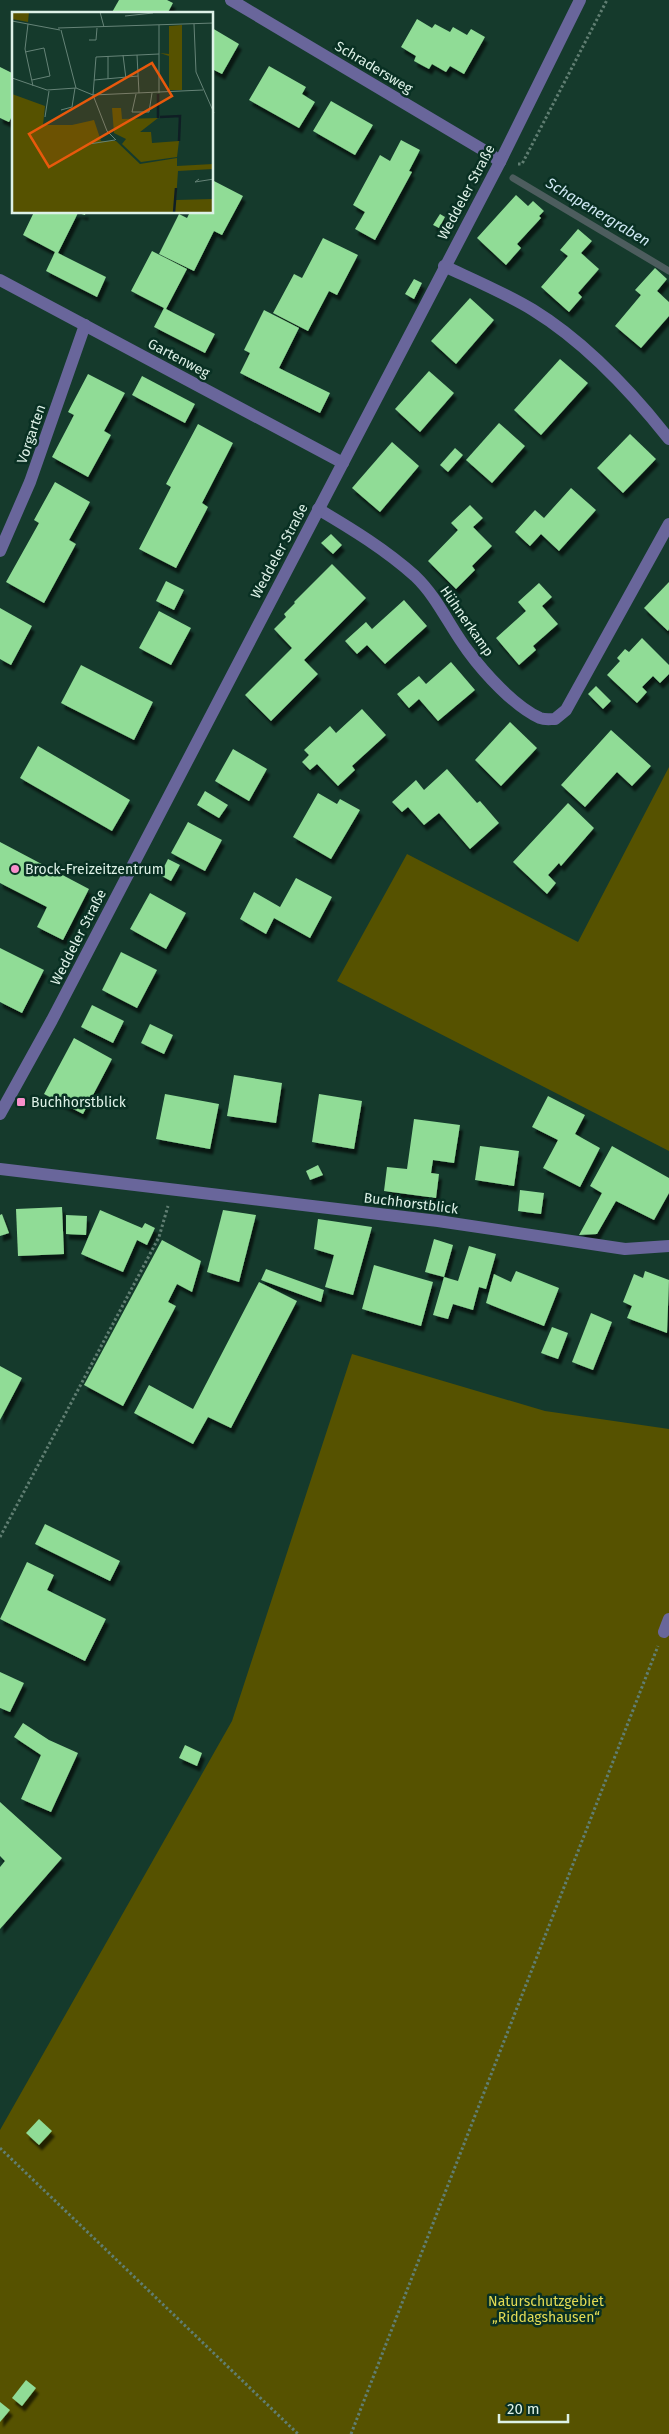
<svg xmlns="http://www.w3.org/2000/svg" width="669" height="2434" viewBox="0 0 669 2434" font-family="'Fira Sans',sans-serif">
	<defs>
		<filter id="shadow"><feDropShadow dx="3" dy="5.5" stdDeviation="1" flood-color="#0009"/></filter>
	</defs>
	<rect width="100%" height="100%" fill="#153a2c"/>
	<g fill="#565200">
		<path d="M669 767V1151L337 981 407 854 578 942Z"/>
		<path d="M352 1354 545 1411 669 1429V2434H0V2130L232 1721Z"/>
	</g>
	<g fill="none" stroke-linecap="round" stroke-linejoin="round">
		<path stroke="#4d5d5e" stroke-width="7" d="M513 178 669 271"/>
	</g>
	<g fill="#90dc96" filter="url(#shadow)">
		<path d="M119 0H167L173 3 167 14H111Z"/>
		<path d="M417 19 432 28 435 24 450 32 453 27 467 35 471 29 485 37 464 74 450 66 446 72 432 64 429 69 414 61 416 56 401 47Z"/>
		<path d="M212 28 239 44 222 74 212 69Z"/>
		<path d="M269 66 306 87 302 94 315 102 299 128 249 100Z"/>
		<path d="M0 67 14 74V112L9 122 0 118Z"/>
		<path d="M331 101 373 125 355 155 313 131Z"/>
		<path d="M401 140 420 150 409 171 412 172 375 240 355 229 365 212 353 205 380 155 390 161Z"/>
		<path d="M212 180 243 196 222 235 214 231 194 271 159 254 179 214 187 218 190 212H212Z"/>
		<path d="M516 195 528 206 533 201 544 211 539 216 541 218 517 244 521 248 506 265 477 238Z"/>
		<path d="M34 212H86L85 215 78 213 58 253 106 277 97 297 46 271 55 252 23 235Z"/>
		<path d="M440 214 445 217 439 228 433 225Z"/>
		<path d="M578 229 592 241 581 253 599 269 578 293 582 297 569 312 541 287 568 256 560 250Z"/>
		<path d="M323 238 358 255 337 295 329 291 308 331 273 313 294 274 302 278Z"/>
		<path d="M152 251 187 269 166 309 215 334 205 353 154 327 164 308 131 291Z"/>
		<path d="M655 268 667 279 657 291 669 302V316L641 348 615 326 641 295 635 290Z"/>
		<path d="M414 279 422 283 414 299 405 294Z"/>
		<path d="M470 298 494 320 456 364 431 341Z"/>
		<path d="M264 310 299 328 279 368 330 393 320 413 240 373 250 353 244 350Z"/>
		<path d="M560 359 588 383 541 435 514 410Z"/>
		<path d="M429 371 454 393 420 432 395 409Z"/>
		<path d="M88 374 125 393 104 431 111 435 88 477 52 457 74 415 68 412Z"/>
		<path d="M142 376 195 404 185 423 132 395Z"/>
		<path d="M499 423 525 446 492 483 466 460Z"/>
		<path d="M198 424 233 443 202 503 208 507 176 568 139 549 171 487 166 484Z"/>
		<path d="M630 434 656 459 623 493 597 468Z"/>
		<path d="M392 442 419 466 380 512 352 488Z"/>
		<path d="M455 448 463 455 448 472 440 465Z"/>
		<path d="M55 482 90 502 69 540 76 544 44 603 6 582 39 523 34 520Z"/>
		<path d="M571 488 596 510 559 551 541 534 530 546 515 532 535 510 544 518Z"/>
		<path d="M470 505 483 518 473 527 492 546 472 566 475 570 456 589 428 561 458 530 451 523Z"/>
		<path d="M331 534 342 545 333 554 321 543Z"/>
		<path d="M332 564 366 598 304 660 318 674 271 721 245 695 292 648 274 629 286 617 284 614 295 603 294 602Z"/>
		<path d="M166 581 184 590 174 610 156 601Z"/>
		<path d="M669 582V629L668 631 644 608Z"/>
		<path d="M539 583 552 597 542 606 558 624 533 646 536 650 519 665 496 638 526 611 518 602Z"/>
		<path d="M404 600 427 626 385 664 367 645 357 654 345 641 366 622 372 629Z"/>
		<path d="M0 608 32 626 11 665 0 659Z"/>
		<path d="M159 611 191 628 171 665 139 648Z"/>
		<path d="M642 638 669 665V674L660 683 653 676 642 687 647 692 637 703 607 675 620 661 617 658 625 649 629 652Z"/>
		<path d="M451 662 475 690 438 721 419 699 409 708 397 694 419 676 426 684Z"/>
		<path d="M81 665 153 702 134 740 61 703Z"/>
		<path d="M596 686 611 701 603 709 588 694Z"/>
		<path d="M362 709 386 735 352 766 355 770 338 786 317 764 310 770 302 762 309 755 304 750 330 726 336 733Z"/>
		<path d="M510 722 537 748 501 786 475 760Z"/>
		<path d="M611 730 651 766 632 786 617 772 585 807 561 785Z"/>
		<path d="M38 746 130 800 112 831 20 778Z"/>
		<path d="M233 749 267 769 249 801 215 781Z"/>
		<path d="M447 769 477 803 480 801 499 823 470 849 439 813 424 825 408 807 402 812 392 802 416 780 424 790Z"/>
		<path d="M205 791 228 805 219 818 197 805Z"/>
		<path d="M318 793 337 804 340 799 360 810 331 859 293 837Z"/>
		<path d="M568 803 594 828 561 866 559 863 548 875 556 883 547 894 513 862Z"/>
		<path d="M188 822 222 840 205 871 171 853Z"/>
		<path d="M0 842 89 889 63 940 37 927 47 907 0 883Z"/>
		<path d="M168 859 180 865 171 881 160 875Z"/>
		<path d="M296 878 332 897 310 938 274 918 266 934 240 919 254 892 280 907Z"/>
		<path d="M150 893 186 913 166 949 130 929Z"/>
		<path d="M0 948 44 970 22 1013 0 1002Z"/>
		<path d="M121 952 157 970 137 1008 102 990Z"/>
		<path d="M92 1005 124 1021 113 1043 81 1027Z"/>
		<path d="M150 1024 173 1035 164 1054 141 1043Z"/>
		<path d="M74 1038 112 1059 83 1114 44 1094Z"/>
		<path d="M234 1075 282 1083 276 1123 227 1116Z"/>
		<path d="M165 1094 219 1104 210 1149 156 1139Z"/>
		<path d="M319 1094 362 1101 354 1149 312 1142Z"/>
		<path d="M548 1096 585 1115 575 1134 600 1148 580 1187 543 1168 558 1140 532 1127Z"/>
		<path d="M414 1119 460 1125 454 1163 433 1160 431 1173 439 1174 436 1198 384 1191 387 1167 407 1169Z"/>
		<path d="M480 1146 519 1151 514 1186 475 1180Z"/>
		<path d="M612 1146 669 1178V1193L654 1220 616 1201 597 1234 579 1235 602 1193 590 1186Z"/>
		<path d="M318 1165 323 1175 310 1180 306 1171Z"/>
		<path d="M520 1190 544 1193 541 1214 518 1211Z"/>
		<path d="M62 1207 64 1254 18 1256 16 1209Z"/>
		<path d="M100 1210 142 1228 145 1223 155 1228 147 1245 137 1240 123 1272 81 1254Z"/>
		<path d="M223 1210 256 1215 239 1282 207 1272Z"/>
		<path d="M2 1214 9 1233 0 1236V1215Z"/>
		<path d="M66 1215 87 1216 86 1235 66 1234Z"/>
		<path d="M318 1219 372 1227 353 1295 325 1287 334 1255 314 1249Z"/>
		<path d="M434 1239 453 1245 444 1277 425 1272Z"/>
		<path d="M162 1240 201 1261 192 1292 177 1284 168 1302 176 1306 123 1406 84 1385Z"/>
		<path d="M469 1246 496 1254 486 1289 479 1287 473 1310 453 1304 448 1319 433 1315 444 1277 458 1281Z"/>
		<path d="M374 1265 433 1282 421 1326 362 1309Z"/>
		<path d="M266 1269 324 1290 321 1302 261 1280Z"/>
		<path d="M516 1271 559 1288 544 1326 486 1303 494 1274 511 1282Z"/>
		<path d="M645 1271 669 1280 667 1333 627 1318 632 1306 623 1302 634 1274 643 1278Z"/>
		<path d="M259 1282 297 1301 231 1428 208 1417 193 1444 134 1413 149 1385 193 1409Z"/>
		<path d="M591 1313 612 1322 593 1370 572 1362Z"/>
		<path d="M552 1327 568 1333 558 1359 541 1353Z"/>
		<path d="M0 1366 22 1378 0 1420Z"/>
		<path d="M45 1524 120 1561 110 1581 35 1544Z"/>
		<path d="M27 1562 54 1575 47 1590 106 1619 85 1661 0 1619Z"/>
		<path d="M0 1672 24 1683 10 1712 0 1708Z"/>
		<path d="M23 1723 49 1740 78 1753 51 1812 21 1799 41 1755 14 1737Z"/>
		<path d="M185 1745 202 1753 197 1766 179 1758Z"/>
		<path d="M0 1802 62 1858 0 1929V1867L5 1861 0 1856Z"/>
		<path d="M39 2119 52 2131 39 2145 26 2133Z"/>
		<path d="M26 2380 36 2388 22 2406 12 2398Z"/>
		<path d="M0 2402 10 2410 0 2422Z"/>
	</g>
	<g fill="none" stroke-linecap="round" stroke-linejoin="round">
		<g stroke="#607e72" stroke-width="3" stroke-dasharray="2.5 2.5" stroke-linecap="butt">
			<path d="M518 164H522L607 0"/>
			<path d="M0 1537 159 1237 168 1206"/>
			<path d="M0 2148 298 2434"/>
			<path d="M351 2434 658 1646"/>
		</g>
		<g stroke="#69669b" stroke-width="12">
			<path d="M231 0 490 154 500 162"/>
			<path d="M444 266C474 280 505 293 533 310 585 342 631 391 669 439"/>
			<path d="M0 280 343 463"/>
			<path d="M318 509C352 529 386 550 415 576 438 598 449 626 468 651 484 673 515 707 540 718 545 720 550 719 555 719L566 710 669 524"/>
			<path d="M0 551 30 482 85 325"/>
			<path d="M0 1169 438 1221 625 1249 669 1246"/>
			<path d="M664 1632 669 1619"/>
		</g>
		<path stroke="#69669b" stroke-width="12" d="M0 1114 52 1020 500 162 580 0"/>
	</g>
	<g fill="#f890cb" stroke="#093023" stroke-width="2">
		<circle cx="15" cy="869" r="5"/>
		<rect x="16" y="1097" width="10" height="10" rx="2.5"/>
	</g>
	<g text-anchor="middle" stroke-width="5" stroke-linejoin="round" paint-order="stroke">
		<g font-size="14" fill="#ddf1e7" stroke="#093023">
			<text transform="translate(374 67) rotate(31)" y="5">Schradersweg</text>
			<text transform="translate(466 192) rotate(-62)" y="5">Weddeler Straße</text>
			<text transform="translate(179 358) rotate(28)" y="5">Gartenweg</text>
			<text transform="translate(31 434) rotate(-71)" y="5">Vorgarten</text>
			<text transform="translate(279 551) rotate(-62)" y="5">Weddeler Straße</text>
			<text transform="translate(467 621) rotate(55)" y="5">Hühnerkamp</text>
			<text transform="translate(78 937) rotate(-63)" y="5">Weddeler Straße</text>
			<text transform="translate(411 1203) rotate(7)" y="5">Buchhorstblick</text>
		</g>
		<g font-size="14" fill="#ddf1e7" stroke="#093023" text-anchor="start">
			<text x="25" y="874">Brock-Freizeitzentrum</text>
			<text x="31" y="1107">Buchhorstblick</text>
		</g>
		<g font-size="14" fill="#e2da54" stroke="#093023">
			<text x="546" y="2306">Naturschutzgebiet<tspan x="546" dy="16">„Riddagshausen“</tspan></text>
		</g>
		<g font-size="15" font-style="italic" fill="#cfe8f3" stroke="#093023">
			<text transform="translate(598 212) rotate(31)" y="5">Schapenergraben</text>
		</g>
	</g>
	<g transform="translate(12 12)">
		<rect width="201" height="201" fill="#153a2c"/>
		<path d="M0 0H17L16 10 0 7ZM170 13V78H157V44L148 41 157 42V14ZM0 82 33 94 31 113H60L82 108 89 129H104L128 152 165 146V154L201 152V157L166 159 164 188 201 187V201H0ZM100 96H109L110 107 146 106 128 120H139L140 131 167 129 165 145 129 150 110 132 114 127 102 121Z" fill="#565200"/>
		<path fill="none" stroke="#0f1e24" stroke-width="2.5" d="M148 105 168 104 167 129M146 106V82M162 201 164 176"/>
		<path fill="none" stroke="#658377" stroke-width="1" d="M88 0 92 15M113 4 141 1M0 9 48 18M16 12 13 37 21 74M182 12 184 60 202 101M46 16 202 11M49 18 64 76M77 28H84L85 16M13 40 32 36 38 64 20 68M111 43 114 67M125 43 127 81M96 44V67M0 66 35 78 64 76M82 68 126 64M64 76 81 83 191 78M147 81V13M124 82 120 100H137L140 81M49 98 60 95 63 76M33 105 37 79M104 128 95 119 81 83 84 45 147 42M77 132 103 128M187 167 183 170 202 167"/>
		<path fill="#e8590c" fill-opacity="0.15" stroke="#e8590c" stroke-width="2.5" d="M140 51 160 84 37 155 17 122Z"/>
		<rect width="201" height="201" fill="none" stroke="#ddf1e7" stroke-width="2.5"/>
	</g>
	<path d="M499 2414v8h69v-8" fill="none" stroke="#ddf1e7" stroke-width="2.5"/>
	<text x="507" y="2414" font-size="15" fill="#ddf1e7" stroke="#093023" stroke-width="4" paint-order="stroke">20 m</text>
</svg>
